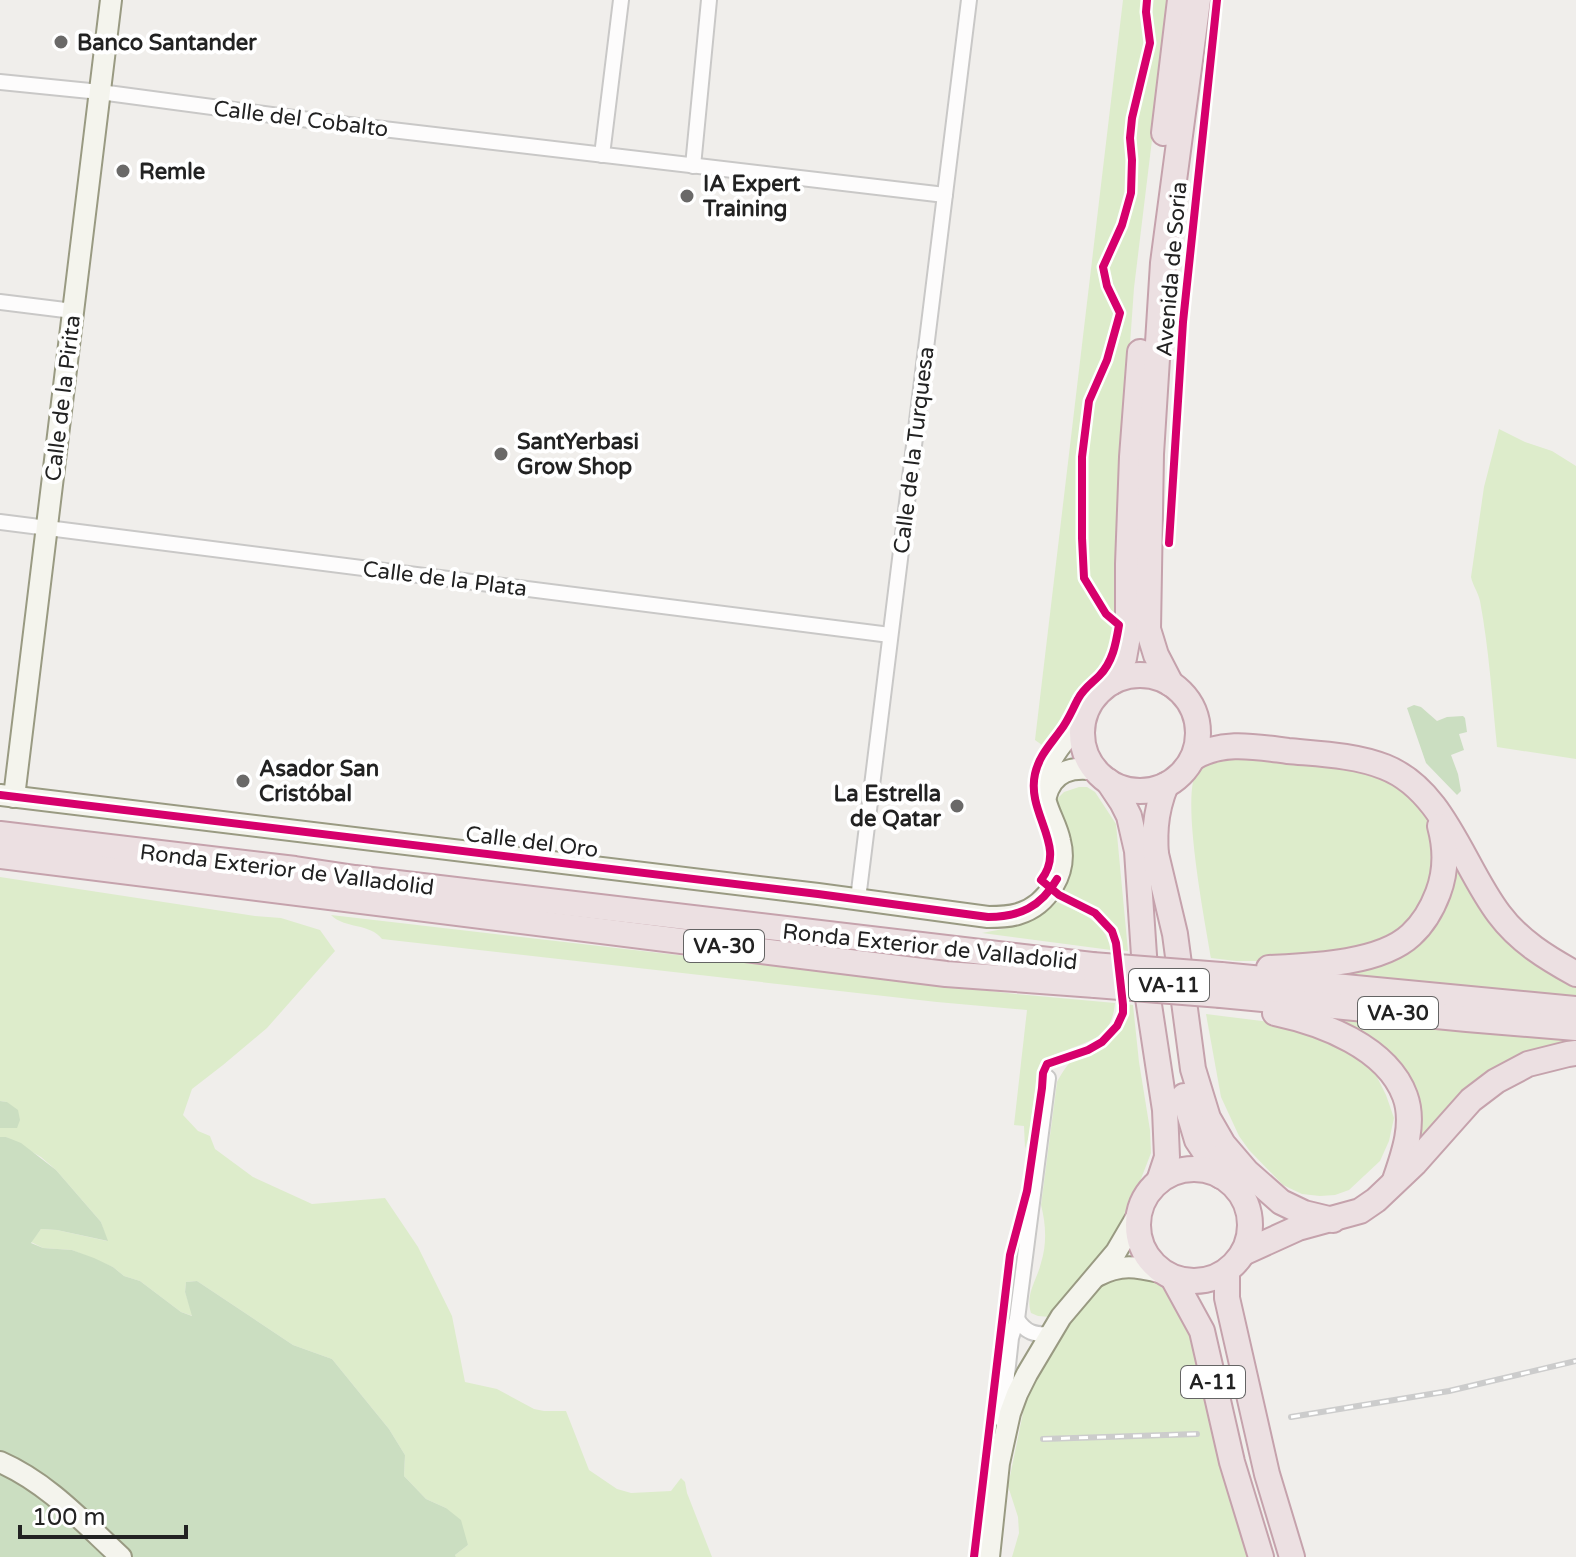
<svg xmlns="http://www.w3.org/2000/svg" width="1576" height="1557" viewBox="0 0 1576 1557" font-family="'Varela Round',sans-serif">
	<rect width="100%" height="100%" fill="#f0eeeb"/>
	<g fill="#ddeccb">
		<path d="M1123 0H1169L1134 288 1128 372 1119 610 1106 660 1098 671 1081 686 1054 733 1042 745 1035 740Z"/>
		<path d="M1499 429 1525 442 1552 451 1576 466V759L1497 747C1492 698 1489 649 1480 601 1478 592 1473 586 1471 577L1484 487Z"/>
		<path d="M1240 757 1348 770 1369 775 1394 785 1411 798 1428 821 1433 835 1435 884 1404 930 1366 948 1286 961H1236L1211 958C1206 926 1178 787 1199 768 1210 758 1227 759 1240 757Z"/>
		<path d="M1079 787H1087L1095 792 1116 824 1128 951 1119 950C1114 912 1083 913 1062 890 1076 856 1070 838 1056 805V800L1064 792Z"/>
		<path d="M1456 854 1576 979V998L1306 971 1384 957Z"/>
		<path d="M0 877 255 916 281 918 320 930 335 951 267 1028 223 1065 192 1089 183 1115 198 1131 210 1136 215 1149 253 1177 312 1204 385 1198 418 1247 452 1316 465 1382 497 1389 534 1409 544 1411H566L589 1470 617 1489 631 1493 671 1491 681 1478 685 1482 687 1493 712 1557H456L455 1555 468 1545 446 1508 426 1499 404 1476 405 1455 389 1429 332 1359 293 1345 197 1281 186 1282 185 1292 193 1316 181 1312 140 1281 124 1276 113 1267 72 1250 43 1248 31 1242 41 1229 57 1230 107 1241 101 1222 56 1170 41 1157 6 1137H0V1128H16L7 1102 0 1101Z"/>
		<path d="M1057 902C1082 914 1105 920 1111 950L982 933C1014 927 1033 925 1057 902Z"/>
		<path d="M331 915 1016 994 1115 1003C1112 1036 1094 1039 1067 1050 1061 1052 1054 1054 1049 1058 1044 1063 1040 1069 1037 1074L1029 1136 1025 1149 1024 1126 1014 1125 1027 1010 937 1002 382 939C370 923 345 929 331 915Z"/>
		<path d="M1126 1004 1133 1005 1139 1062 1150 1130 1151 1153 1139 1184 1109 1245 1050 1317 1038 1316 1031 1313C1025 1294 1037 1280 1041 1263 1047 1244 1046 1224 1041 1205L1057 1082C1062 1073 1068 1062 1077 1057 1084 1052 1093 1050 1101 1046 1117 1038 1125 1021 1126 1004Z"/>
		<path d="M1206 1014 1285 1024 1324 1038 1367 1064 1377 1077 1386 1095 1394 1118 1389 1141 1380 1161 1349 1190 1335 1195 1320 1196 1302 1194 1283 1185 1249 1150 1239 1136 1221 1097Z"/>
		<path d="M1303 1015 1576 1037V1046L1539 1054 1416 1155 1415 1101Z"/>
		<path d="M1119 1275 1147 1277 1156 1283 1168 1292 1185 1319 1221 1463 1247 1557H1012L1019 1533 1018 1517 1008 1486 1025 1403 1043 1365 1067 1325 1096 1290Z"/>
	</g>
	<g fill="#cbdec1">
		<path d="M1414 705 1421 707 1437 721 1447 717 1463 716 1465 718 1467 732 1459 734 1464 750 1451 755 1458 774 1461 791 1457 795 1426 763 1407 708Z"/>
		<path d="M0 1101 7 1102 18 1110 20 1120 17 1128H0Z"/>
		<path d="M0 1137H6L21 1143 56 1170 101 1222 108 1241 57 1230 41 1229 31 1243 43 1248 72 1250 94 1258 113 1267 124 1276 140 1281 181 1312 192 1316 185 1292 186 1282 197 1281 293 1345 332 1359 389 1429 405 1455 404 1476 426 1499 446 1508 461 1520 468 1545 455 1555 456 1557H0Z"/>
	</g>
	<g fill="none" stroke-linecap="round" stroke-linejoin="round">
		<defs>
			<g id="street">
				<path d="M0 82 100 92 332 123 945 195"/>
				<path d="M602 155 621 0"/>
				<path d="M693 166 709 0"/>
				<path d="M0 302 73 311"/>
				<path d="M0 522 890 635"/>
				<path d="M858 899 969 0"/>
				<path d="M1017 1319C1026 1333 1035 1335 1050 1334"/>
				<path d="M1002 1420 1011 1338 1017 1319 1048 1078"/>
			</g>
			<g id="secondary">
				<path d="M0 795 818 894 988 917C998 917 1008 917 1018 914 1048 905 1068 872 1060 841 1056 821 1042 805 1044 783 1047 756 1069 736 1085 716"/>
				<path d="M1046 796C1053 771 1072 766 1096 770"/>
				<path d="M14 797 111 0"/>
				<path d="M1097 1276C1122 1263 1137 1267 1164 1273"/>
				<path d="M0 1462C48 1483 83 1522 121 1557"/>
				<path d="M989 1557 999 1463 1010 1413 1017 1394 1027 1374 1061 1317 1116 1252 1140 1211"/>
			</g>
			<g id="highway">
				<path d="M1164 133 1180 0"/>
				<circle cx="1140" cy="733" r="58"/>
				<path d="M1112 682 1124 658 1128 636V564L1132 457 1140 352"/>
				<path d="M1171 684 1156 655 1148 629 1151 454 1163 263 1198 0"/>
				<path d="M1193 758C1222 740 1256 747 1288 751 1320 754 1355 755 1385 767 1444 790 1463 867 1499 914 1519 941 1547 958 1576 974"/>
				<path d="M1108 781 1122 802 1129 816 1137 851 1146 985 1165 1110 1167 1157 1159 1181"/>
				<path d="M0 834 295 869 355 878 1092 965"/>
				<path d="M1156 854 1175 934 1193 1069 1208 1118 1223 1144 1247 1172 1281 1202 1304 1213 1333 1220"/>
				<path d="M0 856 946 974 1095 985"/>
				<path d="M1157 868C1154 838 1154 814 1166 785"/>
				<path d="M1269 968C1310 966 1380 964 1411 935 1423 924 1432 909 1438 893 1446 872 1446 848 1440 826"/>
				<path d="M1221 975 1576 1009"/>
				<path d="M1221 995 1467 1019 1576 1028"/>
				<path d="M1275 1013C1322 1023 1387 1047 1405 1096 1415 1123 1404 1154 1395 1180"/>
				<path d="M1184 1096 1197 1140 1221 1176"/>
				<circle cx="1194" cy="1225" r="56"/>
				<path d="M1243 1253 1298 1228 1360 1211 1376 1200 1415 1163 1471 1100 1496 1081 1528 1064 1568 1054 1576 1053"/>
				<path d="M1227 1271V1298L1267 1474 1292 1557"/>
				<path d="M1173 1278 1202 1331 1232 1462 1261 1557"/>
			</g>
		</defs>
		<use href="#street" stroke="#c9c8c7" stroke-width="18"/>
		<use href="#secondary" stroke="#999a82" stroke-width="24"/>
		<use href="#highway" stroke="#c5a2ac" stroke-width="28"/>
		<use href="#street" stroke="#fdfcfc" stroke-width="14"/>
		<use href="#secondary" stroke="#f4f4ed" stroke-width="20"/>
		<use href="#highway" stroke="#ece0e2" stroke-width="24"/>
		<defs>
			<g id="rail">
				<path d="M1291 1417 1449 1391 1576 1361"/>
				<path d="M1043 1439 1197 1434"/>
			</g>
		</defs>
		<use href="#rail" stroke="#ccc" stroke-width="6"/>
		<use href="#rail" stroke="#fff" stroke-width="3" stroke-dasharray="9" stroke-linecap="butt"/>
		<defs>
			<g id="highway-bridge">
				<path d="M1092 965 1221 975"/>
				<path d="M1095 985 1221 995"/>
			</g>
		</defs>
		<use href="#highway-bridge" stroke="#c5a2ac" stroke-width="28" stroke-linecap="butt"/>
		<use href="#highway-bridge" stroke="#ece0e2" stroke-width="24"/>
		<defs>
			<g id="cycleway">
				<path d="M1169 543 1183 322 1217 0"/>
				<path d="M0 795 818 894 988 917C1019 917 1041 907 1057 879"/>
				<path d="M974 1557 1010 1255 1027 1191 1042 1088 1043 1073 1047 1064 1088 1050 1102 1042 1117 1026 1123 1013V1005L1116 943 1112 931 1095 913 1059 895 1041 880C1068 846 1026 814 1035 774 1039 756 1050 745 1060 731 1068 721 1072 710 1078 699 1083 689 1092 683 1099 676 1113 662 1116 643 1119 625L1106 614 1084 578 1082 538V457L1089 401 1107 360 1120 313 1107 286 1103 267 1122 225 1131 193 1132 160 1130 138 1132 118 1150 43 1146 12 1147 0"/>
			</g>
		</defs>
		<use href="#cycleway" stroke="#fff" stroke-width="13"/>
		<use href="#cycleway" stroke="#d6006c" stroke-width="8"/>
	</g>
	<g fill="#6a6968" stroke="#fff" stroke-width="3">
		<circle cx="61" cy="42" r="8"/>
		<circle cx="123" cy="171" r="8"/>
		<circle cx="687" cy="196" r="8"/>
		<circle cx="501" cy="454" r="8"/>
		<circle cx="243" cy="781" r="8"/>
		<circle cx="957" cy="806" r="8"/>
	</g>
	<g text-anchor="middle" stroke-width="8" stroke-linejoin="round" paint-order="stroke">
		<g fill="#fff" stroke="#646464" stroke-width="2">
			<rect x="684" y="930" width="80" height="32" rx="6"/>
			<rect x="1129" y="969" width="80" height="32" rx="6"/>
			<rect x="1358" y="997" width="80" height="32" rx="6"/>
			<rect x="1181" y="1366" width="64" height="32" rx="6"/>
		</g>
		<g font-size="20" font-weight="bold" fill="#222">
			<text x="724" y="953">VA-30</text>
			<text x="1169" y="992">VA-11</text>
			<text x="1398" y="1020">VA-30</text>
			<text x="1213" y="1389">A-11</text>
		</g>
		<g font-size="22" font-weight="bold" fill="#222" stroke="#fff" text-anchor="start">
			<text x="77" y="50">Banco Santander</text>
			<text x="139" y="179">Remle</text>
			<text x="703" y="191">IA Expert<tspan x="703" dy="25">Training</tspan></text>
			<text x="517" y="449">SantYerbasi<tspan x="517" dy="25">Grow Shop</tspan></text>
			<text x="259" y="776">Asador San<tspan x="259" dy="25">Cristóbal</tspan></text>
			<text x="941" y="801" text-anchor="end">La Estrella<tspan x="941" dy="25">de Qatar</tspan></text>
		</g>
		<g font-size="22" fill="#222" stroke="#fff">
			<text transform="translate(301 118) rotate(7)" y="8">Calle del Cobalto</text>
			<text transform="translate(1171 269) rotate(-85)" y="8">Avenida de Soria</text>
			<text transform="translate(62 398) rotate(-83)" y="8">Calle de la Pirita</text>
			<text transform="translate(913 450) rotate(-83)" y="8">Calle de la Turquesa</text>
			<text transform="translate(445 578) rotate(7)" y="8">Calle de la Plata</text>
			<text transform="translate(532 841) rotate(7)" y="8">Calle del Oro</text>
			<text transform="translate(287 869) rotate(7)" y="8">Ronda Exterior de Valladolid</text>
			<text transform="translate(930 946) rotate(6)" y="8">Ronda Exterior de Valladolid</text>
		</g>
	</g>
	<path d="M20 1525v12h166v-12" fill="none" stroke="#222222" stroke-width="4"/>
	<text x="32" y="1525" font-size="24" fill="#222222" stroke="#ffffff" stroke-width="6" paint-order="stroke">100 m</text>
</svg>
